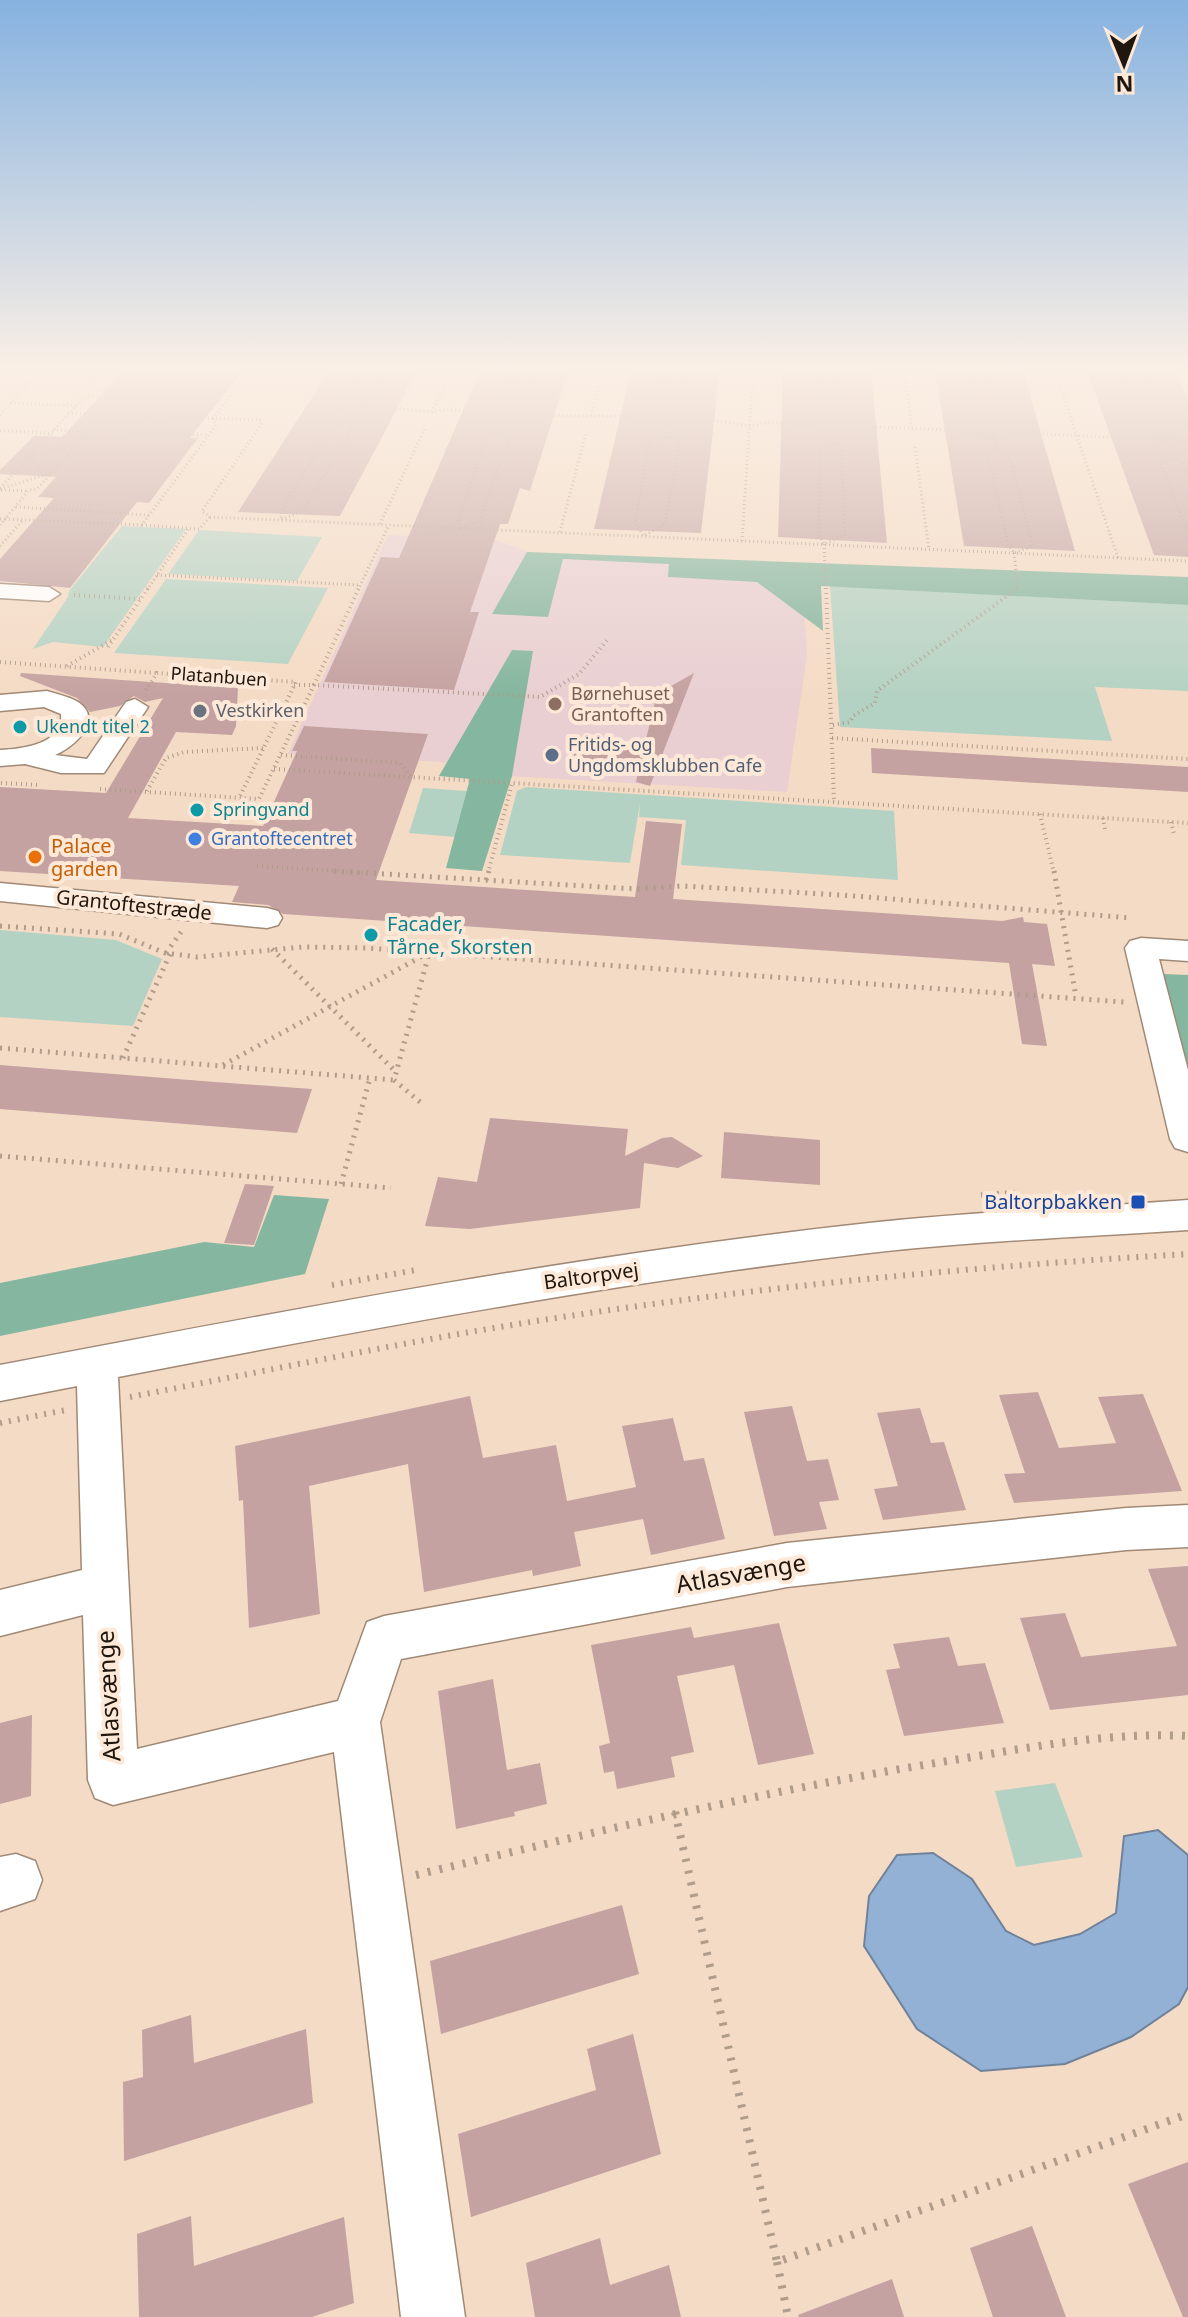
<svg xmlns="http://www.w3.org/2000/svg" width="1188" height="2317" viewBox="0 0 1188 2317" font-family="'Noto Sans',sans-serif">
	<rect width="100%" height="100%" fill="#f4dbc5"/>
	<path fill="#e9cfd2" d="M388 535 496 540 540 556 802 568 807 655 787 792 473 774 476 764 288 754Z"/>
	<g fill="#b4d2c3">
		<path d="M122 526 186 529 103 647 53 642 33 649 68 597 69 591Z"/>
		<path d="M199 530 322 537 297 581 168 574Z"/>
		<path d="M166 579 328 588 288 664 114 653Z"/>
		<path d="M830 586 1188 605V691L1095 687 1112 741 840 727Z"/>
		<path d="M526 787 894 811 898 880 681 865 686 820 639 817 640 803 630 863 500 855 517 791Z"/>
		<path d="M423 788 467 791 455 837 409 833Z"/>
		<path d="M0 930 116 940 162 959 133 1026 0 1017Z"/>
		<path d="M1055 1783 1083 1857 1016 1867 995 1791Z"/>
	</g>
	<g fill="#85b69f">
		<path d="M527 552 1188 577V605L821 586 823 631 757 582 668 577 669 564 563 559 548 617 492 614Z"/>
		<path d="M512 650 533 651 512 776 482 871 446 868 470 779 439 776Z"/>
		<path d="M1163 974 1188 975V1079Z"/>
		<path d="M274 1195 329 1199 305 1274 0 1336V1283L204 1242 254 1247Z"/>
	</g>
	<path fill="#93b0d5" stroke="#708299" stroke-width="2" d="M1158 1830 1188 1855V1987L1179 2004 1131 2037 1065 2064 981 2071 917 2029 864 1946 869 1896 897 1855 933 1853 972 1879 1006 1931 1034 1945 1080 1934 1116 1913 1124 1836Z"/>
	<g fill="#c4a2a1">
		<path d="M124 371H242L190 438H198L149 503 137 502 70 588 0 581V559L54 498 38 497 56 477 0 474V470L34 436 62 437Z"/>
		<path d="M329 371H417L340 516 238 512Z"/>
		<path d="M480 371H568L530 491 520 488 508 524H500L470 612H479L454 690 324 682 381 557 399 558Z"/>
		<path d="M631 371H720L701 533 594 529Z"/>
		<path d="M783 371H871L887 543 778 537Z"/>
		<path d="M935 371H1023L1075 551 964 546Z"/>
		<path d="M1087 371H1174L1188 399V557L1154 555Z"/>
		<path d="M21 673 238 688 236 726 232 735 176 732 128 818 263 826 297 751H292L304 726 428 734 376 880 635 897 646 821 682 824 673 899 1002 921 1023 917 1024 922 1047 924 1055 966 1032 964 1047 1046 1022 1044 1009 963 283 914 268 905 232 902 239 886 0 871V787L106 793 163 698 145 702 134 696 120 706 90 712 77 698 20 676Z"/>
		<path d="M694 673 650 786 636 782 638 773 569 769 575 743 644 747 657 694Z"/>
		<path d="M871 748 1188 767V792L872 773Z"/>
		<path d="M0 1065 215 1082 312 1089 297 1133 0 1109Z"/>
		<path d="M490 1118 628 1129 625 1156 662 1138 672 1137 703 1156 678 1168 644 1163 640 1208 470 1229 425 1226 438 1177 477 1182Z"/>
		<path d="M724 1132 820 1140V1185L721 1178Z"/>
		<path d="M245 1184 274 1186 254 1245 224 1243Z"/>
		<path d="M1038 1392 1059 1448 1116 1443 1098 1397 1143 1394 1182 1491 1014 1503 1004 1474 1025 1473 999 1395Z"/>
		<path d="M470 1396 483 1458 556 1445 567 1501 636 1487 622 1426 673 1418 684 1461 704 1458 725 1539 651 1555 643 1519 574 1532 581 1566 533 1576 532 1570 424 1592 408 1464 309 1486 320 1614 249 1628 243 1500 239 1501 235 1446Z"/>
		<path d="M792 1406 807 1461 828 1459 839 1500 819 1502 827 1529 774 1536 744 1412Z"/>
		<path d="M920 1408 931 1443 944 1442 966 1510 883 1520 874 1489 898 1486 877 1413Z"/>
		<path d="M1188 1566V1695L1050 1710 1020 1618 1065 1613 1081 1657 1177 1646 1148 1569Z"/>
		<path d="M779 1623 814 1754 758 1765 734 1665 677 1676 694 1752 671 1757 675 1777 617 1789 614 1771 604 1773 599 1746 610 1743 591 1645 691 1627 694 1638Z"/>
		<path d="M949 1637 958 1666 985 1663 1004 1723 904 1736 886 1670 900 1668 893 1644Z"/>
		<path d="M493 1679 507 1770 540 1763 547 1804 514 1812 515 1816 456 1829 438 1691Z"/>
		<path d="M32 1715 31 1796 0 1804V1723Z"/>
		<path d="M622 1905 639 1974 441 2034 430 1961Z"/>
		<path d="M191 2015 194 2063 306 2029 313 2103 124 2161 123 2082 143 2077 142 2030Z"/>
		<path d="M633 2034 661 2154 471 2217 458 2134 596 2090 587 2049Z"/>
		<path d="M1188 2162V2317H1183L1128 2184Z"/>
		<path d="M191 2216 194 2266 344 2217 354 2303 312 2317H139L137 2234Z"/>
		<path d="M1032 2226 1066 2317H993L970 2248Z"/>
		<path d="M600 2238 610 2285 669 2265 681 2317H535L526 2263Z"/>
		<path d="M892 2279 904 2317H799L798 2315Z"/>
	</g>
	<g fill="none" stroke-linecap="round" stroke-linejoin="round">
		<defs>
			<g id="minor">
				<path d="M0 584 49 587 60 594 49 601 0 598Z"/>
				<path d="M47 691C57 694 76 698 83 706 101 725 70 749 55 755L87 759 126 702 135 699 148 707 104 773H61L25 764 0 766V750C23 749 64 744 61 714L44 707 0 711V695Z"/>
				<path d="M0 883 267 908 278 911 282 918 278 925 267 928 0 901Z"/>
				<path d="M1141 938 1188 941V961L1159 959 1188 1070V1152L1175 1148 1170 1139 1125 948 1130 941Z"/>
				<path d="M1188 1200V1230C1082 1237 975 1241 869 1253 617 1282 367 1329 118 1377L137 1749 338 1701 367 1622 384 1616 787 1543 1126 1508 1188 1505V1547L1126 1550 787 1587 401 1659 380 1722 465 2317H401L334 1752 113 1805 95 1798 88 1780 83 1615 0 1636V1590L82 1570 77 1386 0 1401V1365C288 1310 577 1255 869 1223 975 1211 1082 1208 1188 1200Z"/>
				<path d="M16 1854 35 1861 42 1880 35 1899 0 1911V1857Z"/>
			</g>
		</defs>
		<use href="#minor" stroke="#a08975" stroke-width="3"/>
		<g stroke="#af9c8a" stroke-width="3" stroke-dasharray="1 3" stroke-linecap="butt">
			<path d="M3 371H12"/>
			<path d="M515 371 503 405 516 407"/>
			<path d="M665 371 656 410 669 416"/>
			<path d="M818 371 819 417 837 418"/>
			<path d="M837 371V444"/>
			<path d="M904 371 912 428"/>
			<path d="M968 371 978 422 992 430 998 450"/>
			<path d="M988 371 1001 426 992 430"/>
			<path d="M1055 371 1118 558"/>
			<path d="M1119 371 1147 431 1165 437"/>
			<path d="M1143 371 1175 434 1165 437 1175 458"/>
			<path d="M360 402 344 401 363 371"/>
			<path d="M65 406 100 371"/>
			<path d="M76 406 86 397 99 396 121 371"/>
			<path d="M332 410 372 406 432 412 450 409 488 415 623 416 638 420"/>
			<path d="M432 412 451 371"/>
			<path d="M68 413 260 420 262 423 202 511 210 517 1188 561"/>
			<path d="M0 415 11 403"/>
			<path d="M591 415 603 371"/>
			<path d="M350 423 352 429 303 511 281 520 282 510 330 428Z"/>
			<path d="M350 423 385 371"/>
			<path d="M670 425 705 419 749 426 772 422 837 430 880 427 949 430 994 437"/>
			<path d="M53 430 207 435"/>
			<path d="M509 430 488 435 458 520 461 528 480 521 510 436 516 407 522 405 534 371"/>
			<path d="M0 431 50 433 71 450"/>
			<path d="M132 433 146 417"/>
			<path d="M995 436 1022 433 1188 441"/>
			<path d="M670 437 680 442 665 524 644 536 635 523 649 442Z"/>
			<path d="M670 437V416L683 410 688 371"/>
			<path d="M837 444 841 450 845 535 824 544 819 535V451Z"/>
			<path d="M915 447 929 549"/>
			<path d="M998 450 1010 457 1033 546 1014 553 1008 544 988 456Z"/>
			<path d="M32 453 70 447"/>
			<path d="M29 456 46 477"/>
			<path d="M1188 475 1183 463 1175 458 1160 462 1188 532"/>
			<path d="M0 488 76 406 11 403 35 378 77 371"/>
			<path d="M0 489 51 473"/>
			<path d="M1 490 29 491"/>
			<path d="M16 507 149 515"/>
			<path d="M0 519H5L29 490 37 489 88 432"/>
			<path d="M380 524 426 426"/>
			<path d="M0 525 5 519 142 525 216 425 213 419 248 371"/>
			<path d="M142 525 199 529 210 517"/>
			<path d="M560 532 586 433"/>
			<path d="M742 541 753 371"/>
			<path d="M824 544 826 590"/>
			<path d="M0 546 22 521"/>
			<path d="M1014 553 1018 590"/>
			<path d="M157 575 359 585"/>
			<path d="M147 590 189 528"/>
			<path d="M358 590 389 525"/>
		</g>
		<g stroke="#af9c8a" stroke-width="4" stroke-dasharray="1 4" stroke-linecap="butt">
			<path d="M826 588 834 801"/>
			<path d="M74 595 140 599"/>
			<path d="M108 647 148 588"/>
			<path d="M0 662 157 673"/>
			<path d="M67 666 112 640"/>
			<path d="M294 685H314L359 588"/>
			<path d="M146 690 157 673 296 682 240 796"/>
			<path d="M833 725 850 722 853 716 875 703 877 691 1018 588"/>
			<path d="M832 738 1188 759"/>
			<path d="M281 755 400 763 411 777"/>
			<path d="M274 769 1188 823"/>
			<path d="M1 783 39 785"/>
			<path d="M100 789 259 799 314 685 540 697 579 674 608 639"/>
			<path d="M147 791 166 758 184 752 264 748"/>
			<path d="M1040 814 1054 873"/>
			<path d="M1103 818 1105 830"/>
			<path d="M1171 822 1174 834"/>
			<path d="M257 866 367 873"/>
			<path d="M488 873 512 784"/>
		</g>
		<g stroke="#af9c8a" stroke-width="5" stroke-dasharray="2 6" stroke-linecap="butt">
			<path d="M334 871 636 889 683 886 841 895 1132 918"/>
			<path d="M1054 871 1076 997"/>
			<path d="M486 880 489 871"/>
			<path d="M0 926 119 934 165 953 197 957 303 947 366 948 1124 1002"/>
			<path d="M272 949 396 1072"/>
			<path d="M166 953 181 932"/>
			<path d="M0 1048 394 1080"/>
			<path d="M123 1058 170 954"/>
			<path d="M223 1065 428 953"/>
			<path d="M420 1102 394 1080 429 954"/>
			<path d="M0 1156 391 1188"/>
			<path d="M341 1184 370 1078"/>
			<path d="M981 1195 1019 1192"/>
		</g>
		<g stroke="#af9c8a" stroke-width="6" stroke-dasharray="2 7" stroke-linecap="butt">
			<path d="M332 1285 416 1270"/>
			<path d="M130 1397C276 1369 422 1338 569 1316 775 1285 981 1266 1188 1254"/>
			<path d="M0 1423 66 1410"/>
		</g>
		<g stroke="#af9c8a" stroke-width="8" stroke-dasharray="3 9" stroke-linecap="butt">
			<path d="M675 1812 777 2262 1188 2114"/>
			<path d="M416 1875C594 1832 773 1789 954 1760 1032 1747 1109 1732 1188 1736"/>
			<path d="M777 2262 788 2317"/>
		</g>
		<use href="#minor" fill="#fff" fill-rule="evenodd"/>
	</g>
	<linearGradient id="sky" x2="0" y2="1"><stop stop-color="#86b2e0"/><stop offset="0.53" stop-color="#faefe5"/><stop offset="1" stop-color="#faefe5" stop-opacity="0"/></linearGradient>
	<rect width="1188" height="695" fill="url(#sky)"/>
	<circle fill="#8d6e63" stroke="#fee9d8" stroke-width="3" cx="555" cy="704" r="8"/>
	<circle fill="#6b7280" stroke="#fee9d8" stroke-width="3" cx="200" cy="711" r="8"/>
	<g fill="#0f9aa8" stroke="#fee9d8" stroke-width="3">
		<circle cx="20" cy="727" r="8"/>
		<circle cx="197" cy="810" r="8"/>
		<circle cx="371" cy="935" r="8"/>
	</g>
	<circle fill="#5c6f8a" stroke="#fee9d8" stroke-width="3" cx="552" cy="755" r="8"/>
	<circle fill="#3f7fe0" stroke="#fee9d8" stroke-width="3" cx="195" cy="839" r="8"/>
	<circle fill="#e8710a" stroke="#fee9d8" stroke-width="3" cx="35" cy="857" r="8"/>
	<rect fill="#1a4fb4" stroke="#fee9d8" stroke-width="3" x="1130" y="1194" width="16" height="16" rx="4"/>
	<g text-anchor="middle" stroke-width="8" stroke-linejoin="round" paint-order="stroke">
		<g font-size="18" fill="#1f160e" stroke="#fee9d8">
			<text transform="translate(219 677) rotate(4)" y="6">Platanbuen</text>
		</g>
		<g font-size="18" fill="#785e54" stroke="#fee9d8" text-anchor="start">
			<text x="571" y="700">Børnehuset<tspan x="571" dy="21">Grantoften</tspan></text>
		</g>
		<g font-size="18" fill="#5b616d" stroke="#fee9d8" text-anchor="start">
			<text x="216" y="717">Vestkirken</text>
		</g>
		<g font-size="18" fill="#0d838f" stroke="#fee9d8" text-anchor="start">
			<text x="36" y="733">Ukendt titel 2</text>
			<text x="213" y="816">Springvand</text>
		</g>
		<g font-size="18" fill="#4e5e75" stroke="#fee9d8" text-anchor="start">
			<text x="568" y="751">Fritids- og<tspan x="568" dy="21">Ungdomsklubben Cafe</tspan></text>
		</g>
		<g font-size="18" fill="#366cbe" stroke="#fee9d8" text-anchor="start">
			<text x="211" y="845">Grantoftecentret</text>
		</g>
		<g font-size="20" fill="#c56008" stroke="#fee9d8" text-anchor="start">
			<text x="51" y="853">Palace<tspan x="51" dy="23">garden</tspan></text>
		</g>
		<g font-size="20" fill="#1f160e" stroke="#fee9d8">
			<text transform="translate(134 905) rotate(6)" y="7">Grantoftestræde</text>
			<text transform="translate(591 1276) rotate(-8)" y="7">Baltorpvej</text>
		</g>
		<g font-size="20" fill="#0d838f" stroke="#fee9d8" text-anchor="start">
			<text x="387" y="931">Facader,<tspan x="387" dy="23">Tårne, Skorsten</tspan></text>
		</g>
		<g font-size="20" fill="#164399" stroke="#fee9d8" text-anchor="end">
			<text x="1122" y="1209">Baltorpbakken</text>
		</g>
		<g font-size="24" fill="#1f160e" stroke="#fee9d8">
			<text transform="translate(741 1574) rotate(-10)" y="8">Atlasvænge</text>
			<text transform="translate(109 1696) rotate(-93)" y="8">Atlasvænge</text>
		</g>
	</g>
	<g transform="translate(1124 64) rotate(179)" stroke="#fee9d8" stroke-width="6" paint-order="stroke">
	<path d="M0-6L14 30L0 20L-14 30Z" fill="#1f160e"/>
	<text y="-12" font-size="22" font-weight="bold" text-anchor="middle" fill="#1f160e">N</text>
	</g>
</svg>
